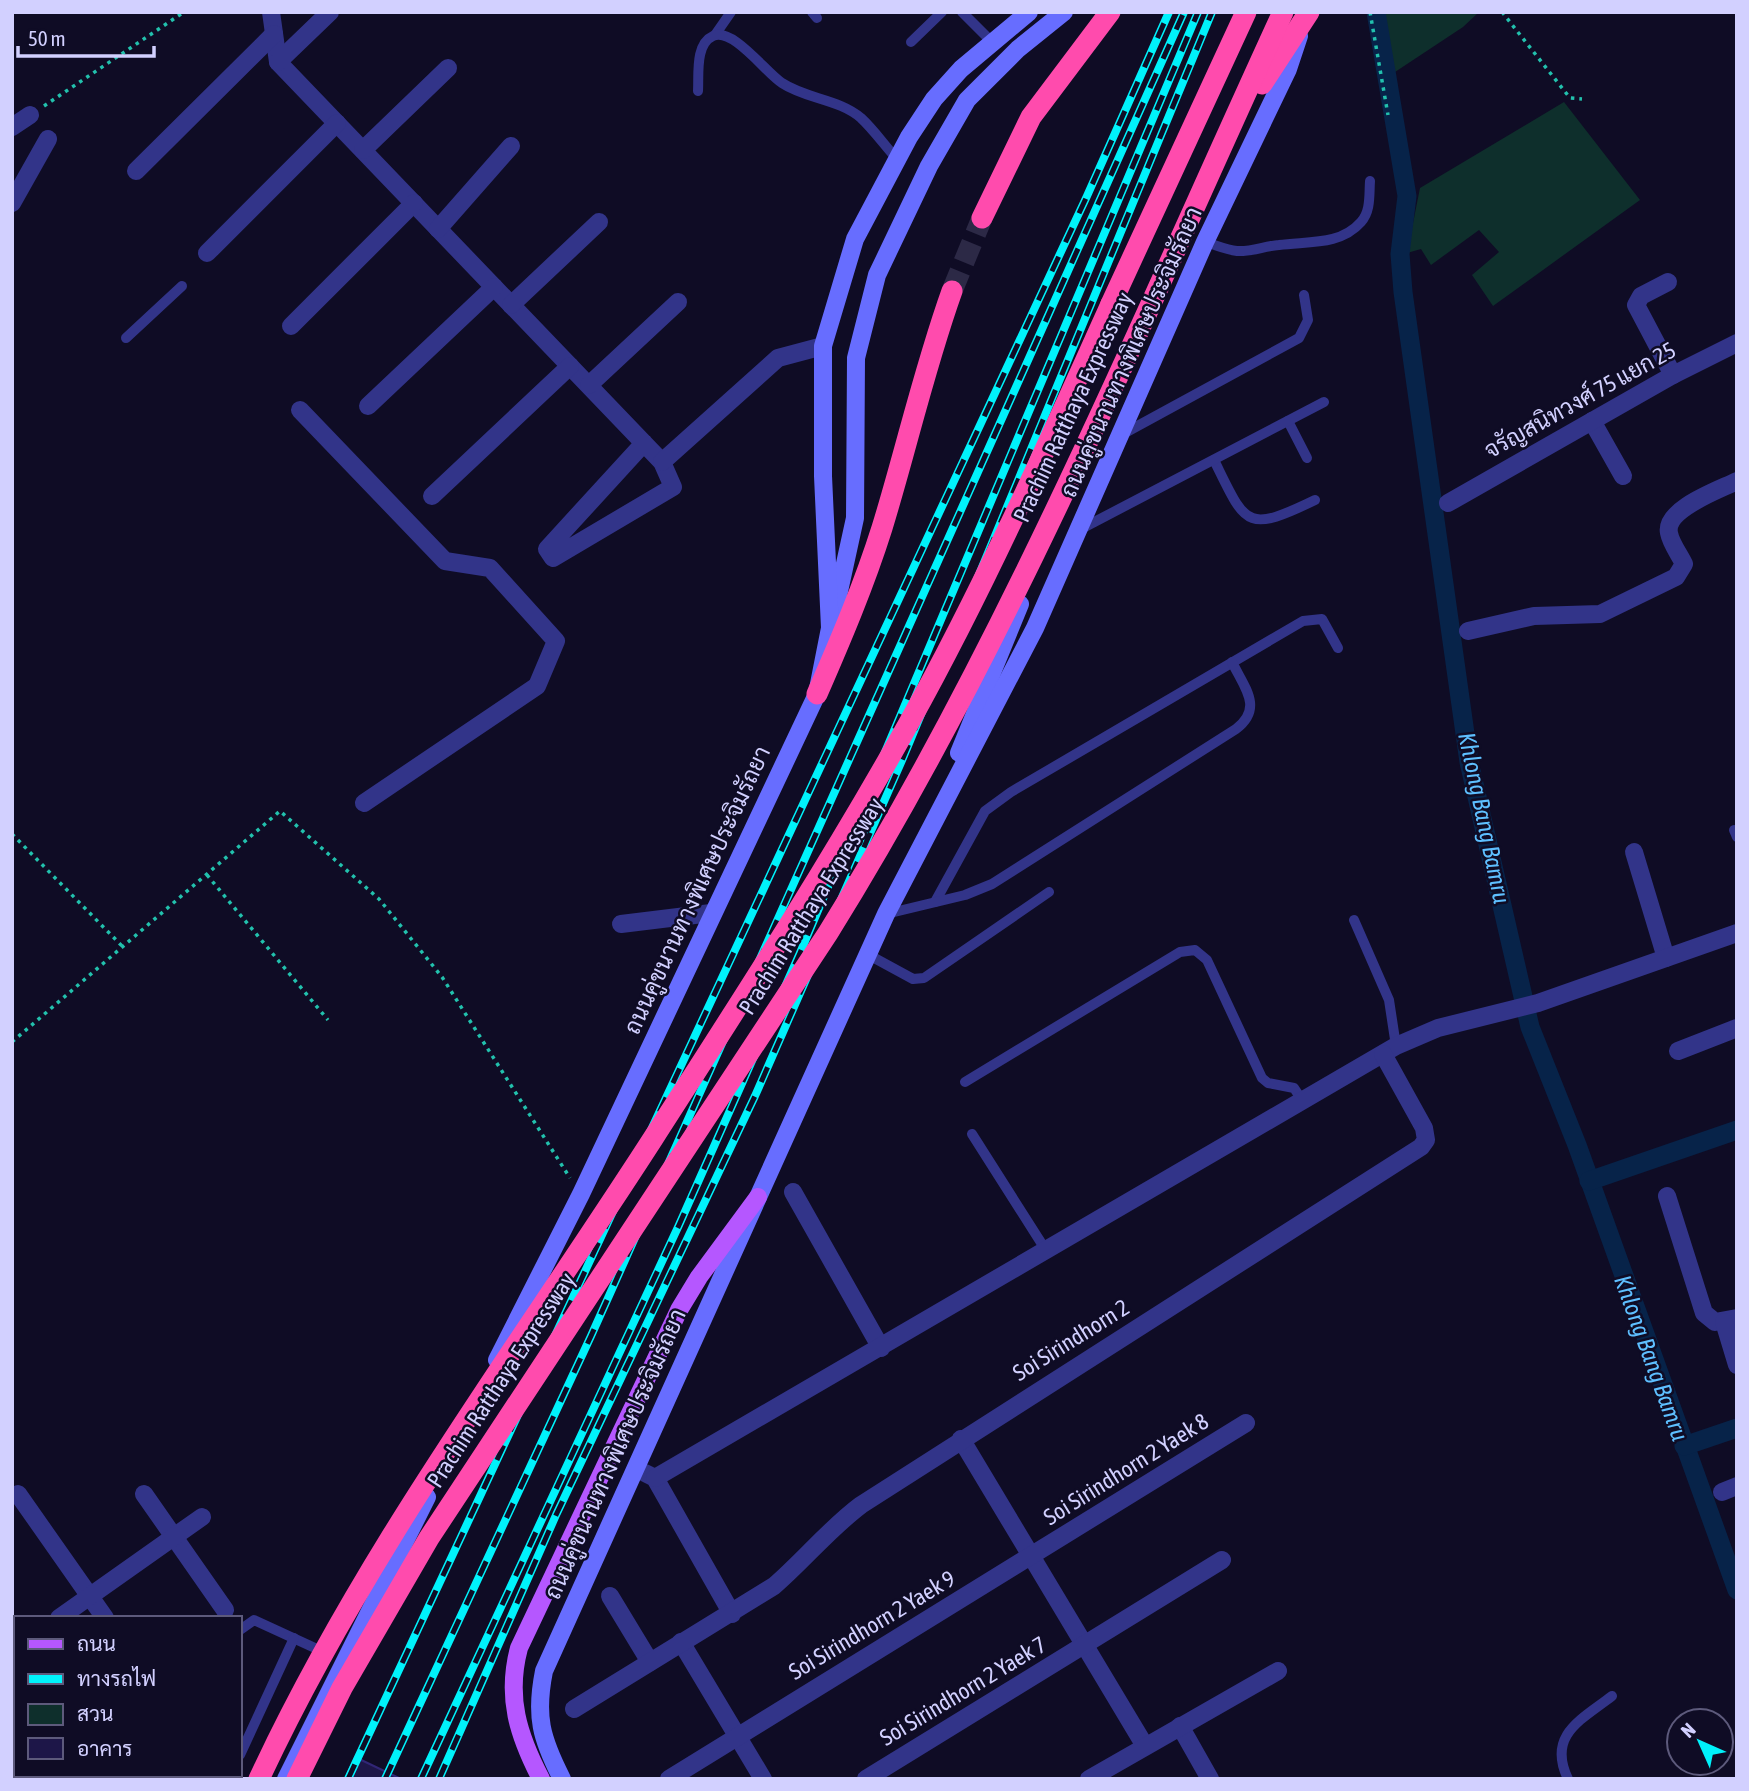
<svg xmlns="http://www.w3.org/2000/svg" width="1749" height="1791" viewBox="0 0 1749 1791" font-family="'Asap Condensed',Sarabun,sans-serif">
	<rect width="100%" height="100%" fill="#0f0c25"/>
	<g fill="#0e2f2c">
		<path d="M1383 12H1479L1463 27 1395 72Z"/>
		<path d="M1564 102 1640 200 1493 306 1472 275 1499 252 1479 230 1431 265 1421 249 1407 253 1420 188Z"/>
	</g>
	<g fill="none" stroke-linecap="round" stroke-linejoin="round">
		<g stroke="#072349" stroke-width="19">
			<path d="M1376 12 1407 196 1400 254 1403 292 1469 762 1530 1027 1577 1145 1737 1590"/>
			<path d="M1589 1181 1737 1130"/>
			<path d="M1684 1446 1737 1428"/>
		</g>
	</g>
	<path fill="#1d1648" stroke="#312676" stroke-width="2" d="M355 1757 401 1779H345Z"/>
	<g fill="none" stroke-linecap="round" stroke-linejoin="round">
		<path stroke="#2c2946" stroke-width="21" stroke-dasharray="21 10" stroke-linecap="butt" d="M952 291 982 218"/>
		<g stroke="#22c1ad" stroke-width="3.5" stroke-dasharray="3.5 5" stroke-linecap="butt">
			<path d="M1370 12 1388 115"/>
			<path d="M1502 12 1570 98 1582 99"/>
			<path d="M44 106 184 12"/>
			<path d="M12 834 123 947"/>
			<path d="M207 875 328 1020"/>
			<path d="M12 1042 280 811 379 899 442 977 570 1178"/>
		</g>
		<g stroke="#323489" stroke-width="10">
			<path d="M812 12 817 18"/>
			<path d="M962 12 993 43"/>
			<path d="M715 35 731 12"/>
			<path d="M911 42 942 12"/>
			<path d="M698 91C699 74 695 44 713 36 733 27 766 73 782 83 806 99 839 99 861 118 874 130 885 146 897 159"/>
			<path d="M1205 242C1216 245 1226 250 1237 251 1252 252 1264 246 1279 245 1307 241 1340 246 1361 222 1371 211 1369 195 1370 181"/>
			<path d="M126 338 182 286"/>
			<path d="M1288 421 1307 458"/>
			<path d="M1121 435 1299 338 1308 320 1304 295"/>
			<path d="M1214 460C1246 525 1245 534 1315 500"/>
			<path d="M1079 530 1324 402"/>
			<path d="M1734 830 1737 837"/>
			<path d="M935 902 985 811 1011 792 1303 621 1322 619 1338 648"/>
			<path d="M886 914 965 895 992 884 1236 729C1264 708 1244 687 1232 662"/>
			<path d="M1354 920 1389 1000 1396 1046"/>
			<path d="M867 954 913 979 924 978 1049 892"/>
			<path d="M965 1082 1180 952 1195 950 1207 960 1262 1078 1268 1083 1294 1088 1302 1100"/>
			<path d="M972 1134 1047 1252"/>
			<path d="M240 1630 254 1620 328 1654"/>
			<path d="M240 1755 294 1638"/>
			<path d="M168 1779 170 1775"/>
			<path d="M229 1779 230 1775"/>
			<path d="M1568 1779C1547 1735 1581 1720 1612 1696"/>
		</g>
		<g stroke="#323489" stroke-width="18">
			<path d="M271 12 278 62 662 462 673 487 553 558 547 549 644 443"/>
			<path d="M278 62 330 12"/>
			<path d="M12 127 30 115"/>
			<path d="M363 150 448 68"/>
			<path d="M136 171 274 34"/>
			<path d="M12 203 48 139"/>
			<path d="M438 229 511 146"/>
			<path d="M207 253 337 123"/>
			<path d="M1668 282 1641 296 1636 305 1673 375"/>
			<path d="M511 305 599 222"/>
			<path d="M291 326 414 203"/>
			<path d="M589 385 678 302"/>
			<path d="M368 406 494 287"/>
			<path d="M300 410 445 561 490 568 556 641 537 686 364 803"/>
			<path d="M1592 421 1623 476"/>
			<path d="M662 462 778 358 823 346"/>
			<path d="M432 496 570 366"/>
			<path d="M1448 503 1673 375 1737 343"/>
			<path d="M1468 631 1534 616 1600 614 1676 577 1684 564C1680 555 1671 544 1669 533 1664 509 1719 490 1737 481"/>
			<path d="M1634 852 1666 958"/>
			<path d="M621 924 711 913"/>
			<path d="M1678 1051 1737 1028"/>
			<path d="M793 1192 881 1348"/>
			<path d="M1667 1196 1704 1313 1715 1322 1737 1318"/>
			<path d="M1724 1322 1737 1365"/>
			<path d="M961 1439 1145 1746"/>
			<path d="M645 1473 655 1478 732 1614"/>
			<path d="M655 1478 1396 1046 1438 1028 1538 1003 1737 933"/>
			<path d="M1722 1492 1737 1486"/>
			<path d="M18 1494 105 1618"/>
			<path d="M144 1494 225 1610"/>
			<path d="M610 1596 650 1662"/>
			<path d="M59 1618 202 1517"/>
			<path d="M681 1642 763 1779"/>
			<path d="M12 1655 16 1652"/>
			<path d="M574 1709 774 1586C804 1560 829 1529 861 1505L1421 1147 1426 1140 1424 1128 1383 1054"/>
			<path d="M1180 1726 1210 1779"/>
			<path d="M137 1779 141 1775"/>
			<path d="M669 1779 1246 1423"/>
			<path d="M866 1779 1222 1560"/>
			<path d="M1089 1779 1278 1671"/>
		</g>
		<g stroke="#676dff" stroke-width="18">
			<path d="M834 614 855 518 856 358 877 275 929 166 967 100 1018 49 1064 12"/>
			<path d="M959 753 1020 604"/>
			<path d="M497 1360 581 1194 817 694 830 628 823 476V346L855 239 909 137 934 99 961 69 1029 12"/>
			<path d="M286 1779 427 1497"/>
			<path d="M562 1779C541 1738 535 1716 544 1671L886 914 1035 628 1205 242 1288 69 1299 36"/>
		</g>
		<path stroke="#b557ff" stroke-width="18" d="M541 1779C518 1735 506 1697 519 1648L679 1310 699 1277 758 1197"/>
		<g stroke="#ff4bad" stroke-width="21">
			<path d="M982 218 1031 117 1110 12"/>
			<path d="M1111 304 1246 12"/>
			<path d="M817 694C841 639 864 585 882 528 906 450 924 369 952 291"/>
		</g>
		<defs>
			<g id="rail">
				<path d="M348 1779 1087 196 1169 12"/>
				<path d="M385 1779 591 1336 1184 12"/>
				<path d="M421 1779 679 1225 800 953 1198 12"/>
				<path d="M439 1779 556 1515 755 1096 903 758 1212 12"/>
			</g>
		</defs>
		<use href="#rail" stroke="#00f2fb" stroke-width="8"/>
		<use href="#rail" stroke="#0f0c25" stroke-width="5" stroke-dasharray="16" stroke-linecap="butt"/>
		<g stroke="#ff4bad" stroke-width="21">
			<path d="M1262 84 1309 12"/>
			<path d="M259 1779C365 1551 519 1347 654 1137 742 1000 831 863 910 721 985 586 1048 444 1111 304"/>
			<path d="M297 1779 342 1688 429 1538 828 933C1009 642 1140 323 1283 12"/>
		</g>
	</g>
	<g text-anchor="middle" stroke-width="5" stroke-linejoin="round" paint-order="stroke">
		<g font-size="23" fill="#d2d0ff" stroke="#0f0c25">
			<text transform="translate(1131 352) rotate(-66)" y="8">ถนนคู่ขนานทางพิเศษประจิมรัถยา</text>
			<text transform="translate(1580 400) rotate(-29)" y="8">จรัญสนิทวงศ์ 75 แยก 25</text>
			<text transform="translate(1073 407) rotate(-65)" y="8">Prachim Ratthaya Expressway</text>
			<text transform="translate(697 890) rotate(-65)" y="8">ถนนคู่ขนานทางพิเศษประจิมรัถยา</text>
			<text transform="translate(811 906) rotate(-58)" y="8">Prachim Ratthaya Expressway</text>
			<text transform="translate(1071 1340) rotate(-32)" y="8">Soi Sirindhorn 2</text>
			<text transform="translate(501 1380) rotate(-57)" y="8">Prachim Ratthaya Expressway</text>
			<text transform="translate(615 1454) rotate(-66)" y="8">ถนนคู่ขนานทางพิเศษประจิมรัถยา</text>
			<text transform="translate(1126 1469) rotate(-32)" y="8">Soi Sirindhorn 2 Yaek 8</text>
			<text transform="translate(872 1625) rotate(-31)" y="8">Soi Sirindhorn 2 Yaek 9</text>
			<text transform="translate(963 1691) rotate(-31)" y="8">Soi Sirindhorn 2 Yaek 7</text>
		</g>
		<g font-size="24" font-style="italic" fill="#5ebfff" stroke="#0f0c25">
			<text transform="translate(1484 818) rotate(78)" y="8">Khlong Bang Bamru</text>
			<text transform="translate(1651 1358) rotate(70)" y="8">Khlong Bang Bamru</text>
		</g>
	</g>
	<rect width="1749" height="1791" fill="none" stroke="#d2d0ff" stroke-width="28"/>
	<rect x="14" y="1616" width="228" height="161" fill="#0f0c25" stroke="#5d5a7c" stroke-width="2"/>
	<rect x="28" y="1639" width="35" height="10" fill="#b557ff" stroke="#5d5a7c" stroke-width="2"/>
	<text x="77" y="1651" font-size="21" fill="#d2d0ff">ถนน</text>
	<rect x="28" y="1674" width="35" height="10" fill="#00f2fb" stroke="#5d5a7c" stroke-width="2"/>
	<text x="77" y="1686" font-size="21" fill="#d2d0ff">ทางรถไฟ</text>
	<rect x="28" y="1704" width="35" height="21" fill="#0e2f2c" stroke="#5d5a7c" stroke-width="2"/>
	<text x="77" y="1721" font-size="21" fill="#d2d0ff">สวน</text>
	<rect x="28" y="1738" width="35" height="21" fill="#1d1648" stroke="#5d5a7c" stroke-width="2"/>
	<text x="77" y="1756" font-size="21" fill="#d2d0ff">อาคาร</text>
	<g transform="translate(1700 1742) rotate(315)"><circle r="33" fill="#0f0c25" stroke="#5d5a7c" stroke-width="2"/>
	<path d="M0-5L12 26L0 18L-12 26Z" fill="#00f2fb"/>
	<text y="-10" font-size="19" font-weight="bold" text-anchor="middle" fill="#d2d0ff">N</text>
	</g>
	<path d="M18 46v10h136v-10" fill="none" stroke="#d2d0ff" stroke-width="3.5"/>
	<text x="28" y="46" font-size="21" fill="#d2d0ff" stroke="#0f0c25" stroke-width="5" paint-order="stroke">50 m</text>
</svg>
